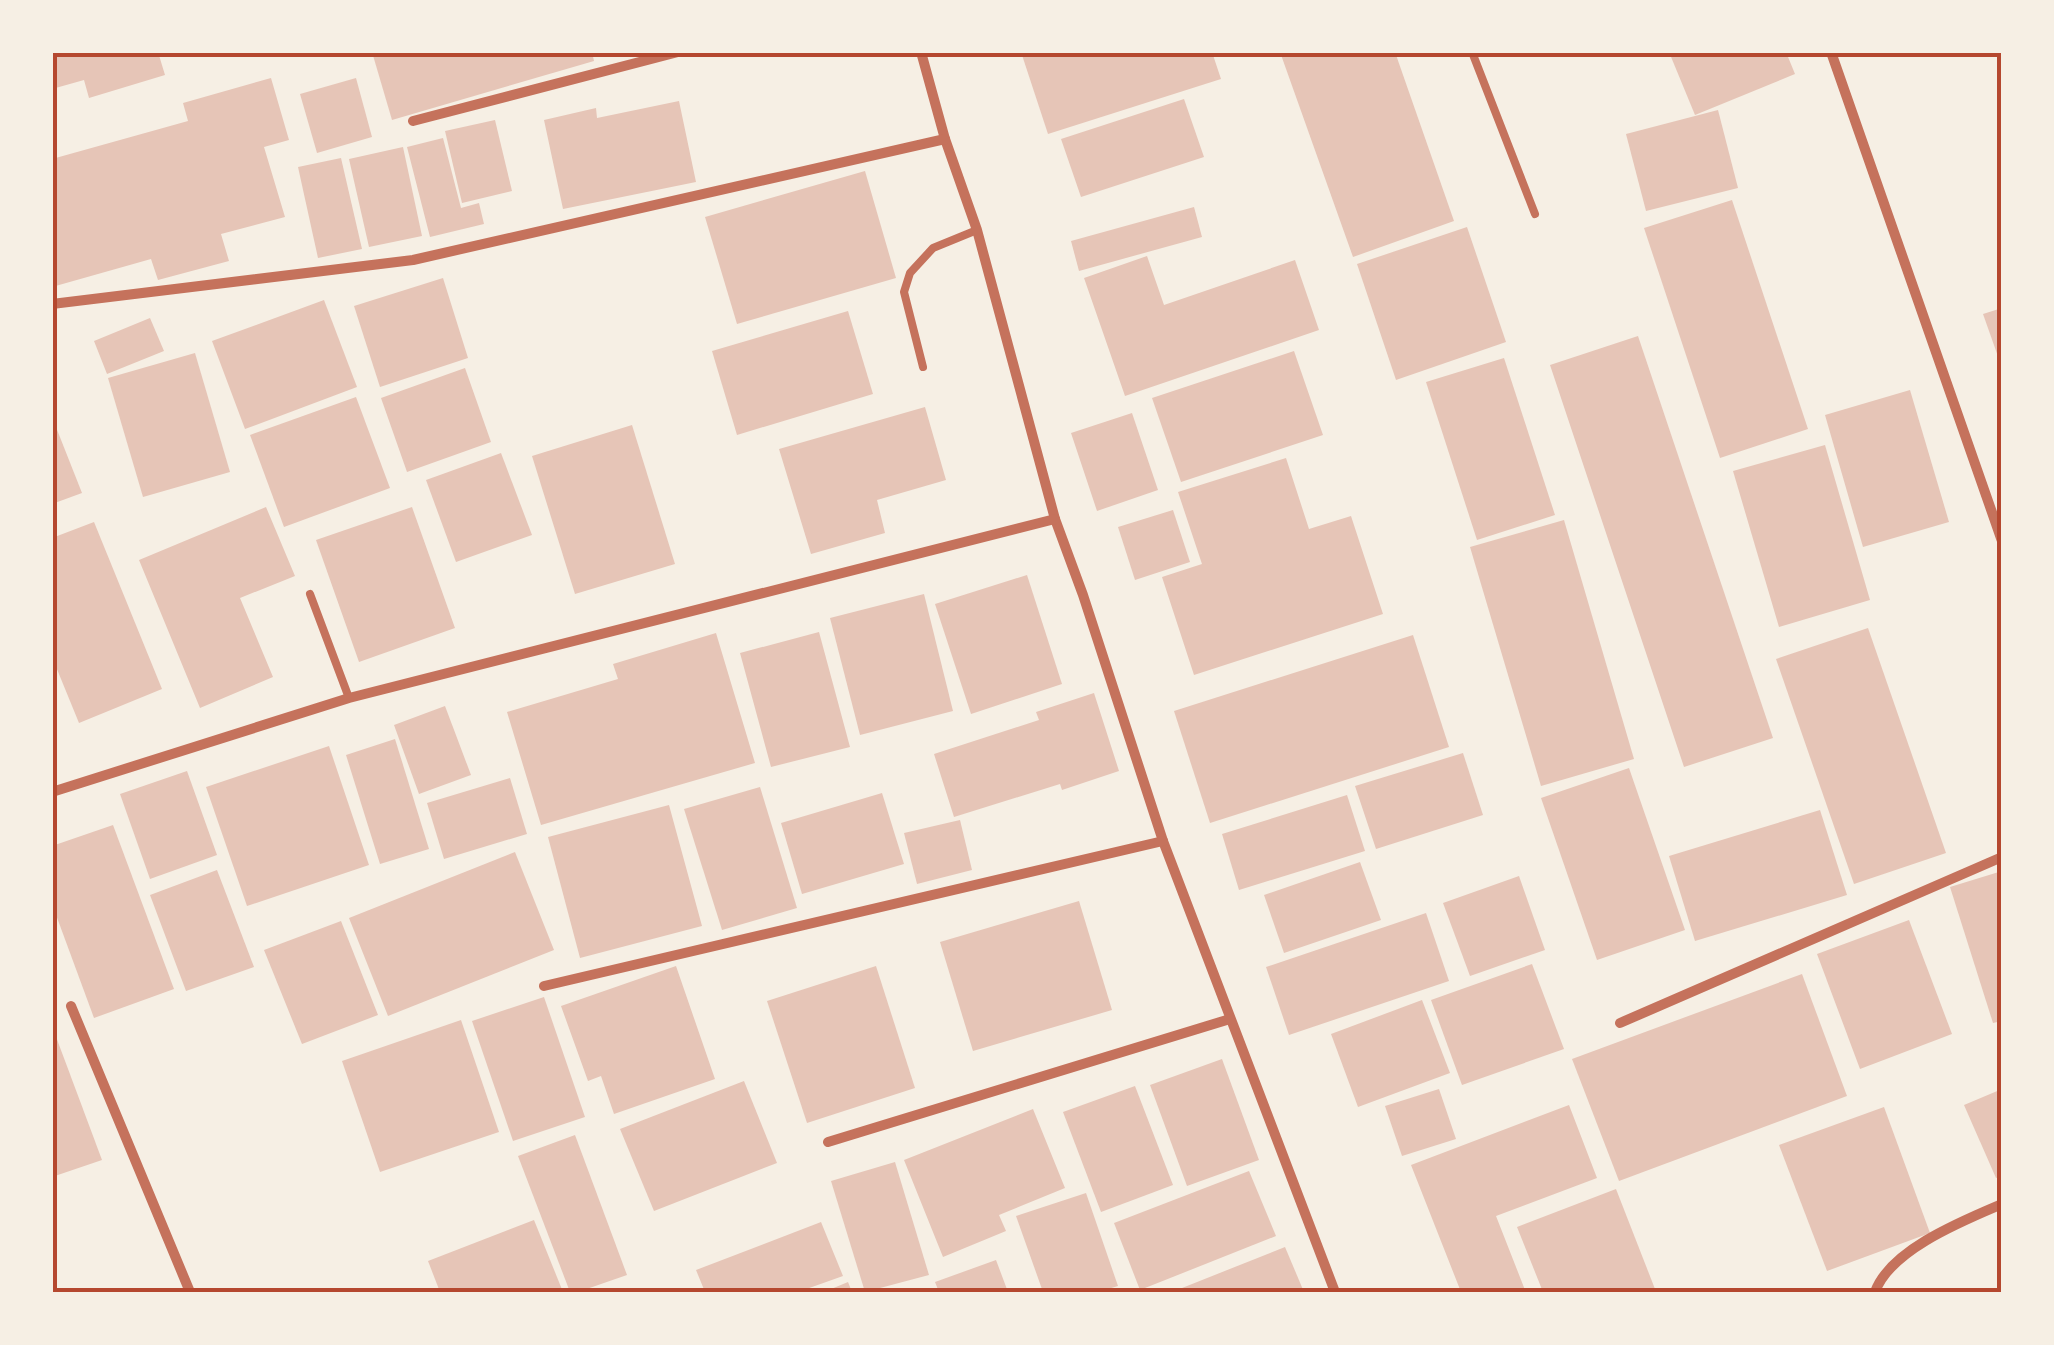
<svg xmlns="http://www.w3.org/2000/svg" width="2054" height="1345" viewBox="0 0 2054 1345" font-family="Signika,sans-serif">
	<rect width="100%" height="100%" fill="#f6efe4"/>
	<g fill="#e6c5b7">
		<path d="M52 52H158L165 75 89 98 84 80 52 89Z"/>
		<path d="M372 52H592L594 61 392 120Z"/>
		<path d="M1021 52H1212L1221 79 1048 134Z"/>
		<path d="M1280 52H1395L1454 221 1353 257Z"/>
		<path d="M1669 52H1786L1795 74 1695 115Z"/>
		<path d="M271 78 289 140 264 147 285 217 221 234 229 261 158 280 151 259 52 287V159L188 121 183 103Z"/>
		<path d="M356 78 372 137 317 153 300 94Z"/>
		<path d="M1184 99 1204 157 1081 197 1061 139Z"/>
		<path d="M679 101 696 182 563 209 544 120 596 108 597 118Z"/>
		<path d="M1718 110 1738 188 1646 211 1626 134Z"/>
		<path d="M495 120 512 191 462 203 445 131Z"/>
		<path d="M443 138 461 208 479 203 484 224 430 237 407 147Z"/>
		<path d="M403 147 422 236 369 247 349 159Z"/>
		<path d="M341 158 362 249 318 258 298 167Z"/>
		<path d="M865 171 896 278 737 324 705 217Z"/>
		<path d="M1732 200 1808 429 1720 458 1644 228Z"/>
		<path d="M1194 207 1202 237 1079 271 1071 241Z"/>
		<path d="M1467 227 1506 342 1396 380 1357 264Z"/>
		<path d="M1147 256 1164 305 1295 260 1319 330 1125 396 1084 278Z"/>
		<path d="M443 278 468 358 380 387 354 306Z"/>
		<path d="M324 300 357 387 245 429 212 341Z"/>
		<path d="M2002 308V365H2001L1983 314Z"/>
		<path d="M848 311 873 394 737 435 712 351Z"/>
		<path d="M150 318 164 351 107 374 94 341Z"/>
		<path d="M1638 336 1773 738 1684 767 1550 365Z"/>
		<path d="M1294 351 1323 435 1181 482 1152 398Z"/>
		<path d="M195 353 230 472 143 497 108 378Z"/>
		<path d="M1504 358 1555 515 1477 540 1426 382Z"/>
		<path d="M465 368 491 442 407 472 381 398Z"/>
		<path d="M1910 390 1949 522 1863 547 1825 415Z"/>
		<path d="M356 397 390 488 284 527 250 435Z"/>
		<path d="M925 407 946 480 877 500 885 533 811 554 779 449Z"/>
		<path d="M1132 413 1158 490 1097 511 1071 433Z"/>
		<path d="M52 417 82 493 52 504Z"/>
		<path d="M632 425 675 564 575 594 532 456Z"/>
		<path d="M1825 445 1870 600 1779 627 1733 471Z"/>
		<path d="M501 453 532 535 456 562 426 480Z"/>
		<path d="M1286 458 1309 529 1351 516 1383 614 1194 675 1162 577 1202 564 1178 492Z"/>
		<path d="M266 507 295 576 240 598 273 677 200 708 139 560Z"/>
		<path d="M412 507 455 628 359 662 316 540Z"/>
		<path d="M1173 510 1190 562 1135 580 1118 527Z"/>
		<path d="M1564 520 1634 759 1541 786 1470 547Z"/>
		<path d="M94 522 162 689 79 723 52 657V538Z"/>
		<path d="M1027 575 1062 684 971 714 935 604Z"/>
		<path d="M924 594 953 711 860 735 830 618Z"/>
		<path d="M1868 628 1946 853 1854 884 1776 659Z"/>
		<path d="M819 632 850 747 771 767 740 653Z"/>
		<path d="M716 633 755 763 541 825 507 712 618 679 613 664Z"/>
		<path d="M1413 635 1449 747 1210 823 1174 711Z"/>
		<path d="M1094 693 1119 771 1062 790 1060 784 954 817 934 754 1039 720 1036 712Z"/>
		<path d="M445 706 471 775 419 794 394 725Z"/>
		<path d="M395 739 429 849 380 864 346 755Z"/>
		<path d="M329 746 369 865 247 906 206 787Z"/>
		<path d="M1463 753 1483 815 1376 849 1355 786Z"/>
		<path d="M1629 768 1685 930 1597 960 1541 798Z"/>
		<path d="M187 771 217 855 150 879 120 794Z"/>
		<path d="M510 778 527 834 444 859 427 803Z"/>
		<path d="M760 787 797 908 722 930 684 809Z"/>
		<path d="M882 793 904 864 802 894 781 823Z"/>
		<path d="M1347 795 1365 851 1239 890 1222 834Z"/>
		<path d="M669 805 702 926 580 958 548 837Z"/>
		<path d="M1820 810 1847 895 1695 941 1669 856Z"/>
		<path d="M960 820 972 870 917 884 904 833Z"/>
		<path d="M113 825 174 989 94 1018 52 904V846Z"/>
		<path d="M515 852 554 950 388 1016 349 918Z"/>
		<path d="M1360 862 1381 920 1284 953 1264 895Z"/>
		<path d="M217 870 254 967 186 991 150 895Z"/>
		<path d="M2002 871V1021L1993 1023 1950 887Z"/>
		<path d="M1519 876 1545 950 1470 976 1443 903Z"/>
		<path d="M1079 901 1112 1010 973 1051 940 942Z"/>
		<path d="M1426 913 1449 981 1289 1035 1266 967Z"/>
		<path d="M1909 920 1952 1034 1860 1069 1817 954Z"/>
		<path d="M341 921 378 1015 302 1044 264 950Z"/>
		<path d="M1532 964 1564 1049 1462 1085 1431 1000Z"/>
		<path d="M676 966 715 1079 614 1114 601 1076 588 1081 561 1006Z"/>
		<path d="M876 966 915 1088 807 1123 767 1001Z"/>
		<path d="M1802 974 1847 1096 1619 1181 1572 1059Z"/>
		<path d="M544 997 585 1117 513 1141 472 1021Z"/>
		<path d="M1422 1000 1450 1073 1358 1107 1331 1034Z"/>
		<path d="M461 1020 499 1132 380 1172 342 1061Z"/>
		<path d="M52 1026 102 1160 52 1177Z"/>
		<path d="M1222 1059 1259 1160 1187 1186 1150 1085Z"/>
		<path d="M744 1081 777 1163 654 1211 620 1129Z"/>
		<path d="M1135 1086 1173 1185 1101 1212 1063 1112Z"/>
		<path d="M1439 1089 1456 1139 1402 1156 1385 1106Z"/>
		<path d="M2002 1089V1176L1996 1178 1964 1105Z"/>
		<path d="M1569 1105 1597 1178 1496 1216 1525 1290 1518 1292H1461L1411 1165Z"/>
		<path d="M1884 1107 1930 1233 1827 1271 1779 1145Z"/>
		<path d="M1033 1109 1065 1188 999 1215 1006 1231 943 1257 904 1160Z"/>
		<path d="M575 1135 627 1275 578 1292H570L518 1156Z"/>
		<path d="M895 1162 929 1275 865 1292 831 1181Z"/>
		<path d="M1249 1171 1276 1236 1140 1290 1114 1223Z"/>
		<path d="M1616 1189 1655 1289 1646 1292H1543L1517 1227Z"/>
		<path d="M1086 1193 1118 1286 1098 1292H1043L1016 1216Z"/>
		<path d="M534 1220 563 1292H440L428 1261Z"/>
		<path d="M821 1222 843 1276 798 1292H705L696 1270Z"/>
		<path d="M1285 1247 1304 1292H1172Z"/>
		<path d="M996 1260 1008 1292H939L935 1282Z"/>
		<path d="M848 1282 852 1292H824Z"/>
	</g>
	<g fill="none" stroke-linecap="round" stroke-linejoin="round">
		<g stroke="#c5725c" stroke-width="8">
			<path d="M1472 52 1535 214"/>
			<path d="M923 367 904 292 910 273 933 248 977 230"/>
			<path d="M310 594 349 698"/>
		</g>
		<g stroke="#c5725c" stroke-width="10">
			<path d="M921 52 945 139 977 230 1055 519 1083 595 1163 841 1335 1292"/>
			<path d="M1831 52 2002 541"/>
			<path d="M413 121 678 52"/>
			<path d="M52 304 413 260 945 139"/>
			<path d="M52 792 349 698 1055 519"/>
			<path d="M544 986 1163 841"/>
			<path d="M71 1006 190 1292"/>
			<path d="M1620 1023 2002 857"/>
			<path d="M828 1142 1230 1019"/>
			<path d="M1875 1292C1890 1250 1962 1221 2002 1204"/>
		</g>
	</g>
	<rect width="2054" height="1345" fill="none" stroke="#f6efe4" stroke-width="110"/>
	<rect x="55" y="55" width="1944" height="1235" fill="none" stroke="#b5482f" stroke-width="4"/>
</svg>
